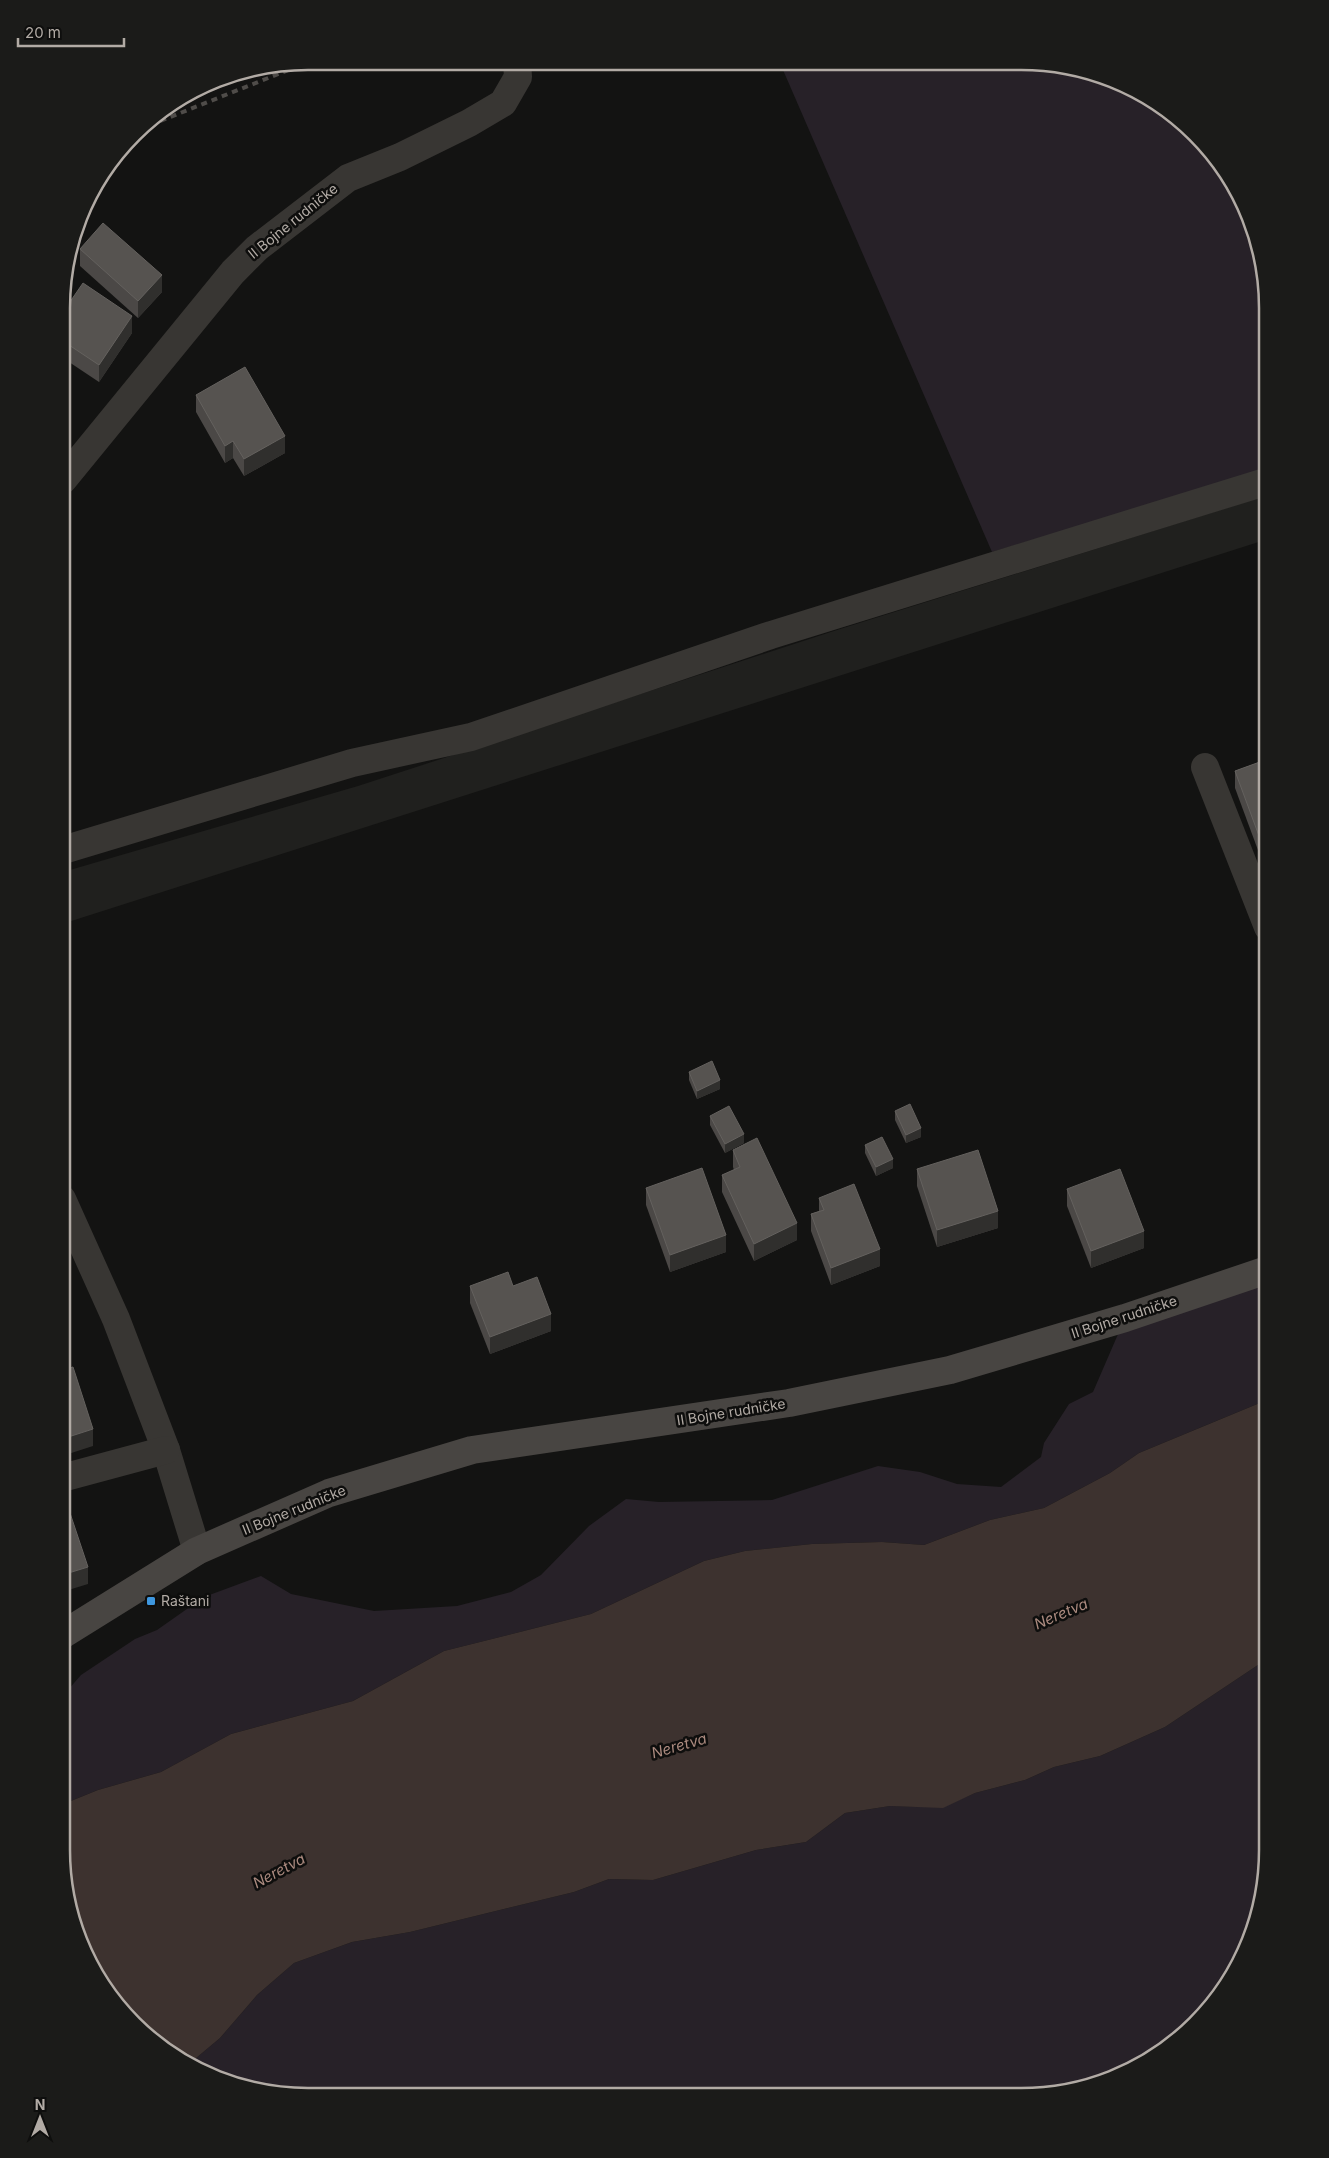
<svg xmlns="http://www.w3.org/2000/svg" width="1329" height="2158" viewBox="0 0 1329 2158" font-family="Inter,sans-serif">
	<rect width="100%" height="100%" fill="#131312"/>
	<path fill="#20201e" d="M1268 495V539L62 924 63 872 358 786 837 630Z"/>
	<g fill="#272128">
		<path d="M780 63H1054L1116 80 1172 112 1217 158 1249 214 1268 308V471L992 552Z"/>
		<path d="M1267 1270V1400L1139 1453 1110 1473 1044 1508 990 1520 924 1545 882 1542 812 1544 745 1551 704 1561 591 1614 444 1651 353 1701 231 1734 161 1772 98 1790 61 1805V1698L81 1675 135 1639 157 1630 204 1597 261 1576 291 1594 374 1611 457 1606 511 1592 541 1575 589 1526 626 1499 659 1502 772 1500 878 1466 920 1472 957 1484 1001 1487 1041 1457 1044 1443 1069 1404 1093 1392 1125 1318Z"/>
		<path d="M1267 1659V1867L1255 1930 1217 2000 1171 2046 1115 2078 1021 2097 276 2095 214 2078 189 2064 220 2038 257 1995 294 1963 352 1942 410 1932 574 1892 609 1879 653 1880 756 1850 806 1842 845 1813 890 1806 943 1807 975 1793 1025 1780 1054 1767 1100 1756 1165 1727Z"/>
	</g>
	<path fill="#3d322f" d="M1267 1400V1659L1165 1727 1100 1756 1054 1767 1025 1780 975 1793 943 1808 890 1806 845 1813 806 1842 756 1850 653 1880 609 1879 574 1892 410 1932 352 1942 294 1963 257 1995 220 2038 189 2064 158 2046 112 2001 80 1944 61 1850V1805L98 1790 161 1772 231 1734 353 1701 444 1651 591 1614 704 1561 745 1551 812 1544 882 1542 924 1545 990 1520 1044 1508 1110 1473 1139 1453Z"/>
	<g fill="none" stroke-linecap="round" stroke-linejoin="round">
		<g stroke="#383633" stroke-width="28">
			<path d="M63 480 233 272 257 248 348 178 400 157 469 123 503 103 518 77 517 62"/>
			<path d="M1205 767 1268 927"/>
			<path d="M63 850 352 763 471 737 771 635 1268 481"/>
			<path d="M62 1199 116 1319 166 1450 197 1551"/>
			<path d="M62 1478 166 1450"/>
		</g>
		<path stroke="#484542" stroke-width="28" d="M62 1635 197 1551 329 1493 472 1450 789 1403 950 1370 1125 1318 1267 1270"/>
		<path stroke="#4f4c49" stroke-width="4" stroke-dasharray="6 5" stroke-linecap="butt" d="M140 129 311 61"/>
	</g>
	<g fill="#4b4846">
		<path d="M80 249 162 292 138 318 80 266Z"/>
		<path d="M63 312 132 333 99 382 63 358Z"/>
		<path d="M196 395 285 453 244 476 233 458 225 463 196 412Z"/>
		<path d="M1268 759 1262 861 1235 788V771Z"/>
		<path d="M689 1072 720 1089 697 1099 689 1080Z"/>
		<path d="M895 1111 921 1137 906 1143 895 1120Z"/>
		<path d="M710 1116 744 1143 725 1153 710 1125Z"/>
		<path d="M865 1145 893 1168 876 1176 865 1153Z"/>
		<path d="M733 1150 797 1240 754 1261 722 1192V1175L734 1170 733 1167Z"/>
		<path d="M917 1169 998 1228 937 1247 917 1186Z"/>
		<path d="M646 1188 726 1252 670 1272 646 1205Z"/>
		<path d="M1067 1189 1144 1248 1091 1268 1067 1206Z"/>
		<path d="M819 1198 880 1266 831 1285 811 1231V1214L819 1211Z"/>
		<path d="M470 1286H513L551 1331 490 1354 470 1303Z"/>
	</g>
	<g fill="#302f2d">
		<path d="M162 275V292L138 318V301Z"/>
		<path d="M132 316V333L99 382V365Z"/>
		<path d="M285 436V453L244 476V459Z"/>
		<path d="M233 441V458L225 463V446Z"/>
		<path d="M1268 842V859L1262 861V844Z"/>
		<path d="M720 1080V1089L697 1099V1091Z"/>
		<path d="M921 1128V1137L906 1143V1135Z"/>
		<path d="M744 1134V1143L725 1153V1144Z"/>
		<path d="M893 1159V1168L876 1176V1167Z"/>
		<path d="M998 1211V1228L937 1247V1230Z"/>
		<path d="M797 1223V1240L754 1261V1244Z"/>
		<path d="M1144 1231V1248L1091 1268V1251Z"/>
		<path d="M726 1235V1252L670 1272V1255Z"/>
		<path d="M880 1249V1266L831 1285V1268Z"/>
		<path d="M551 1314V1331L490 1354V1337Z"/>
		<path d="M93 1429V1446L62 1456V1439Z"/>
		<path d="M88 1567V1584L62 1592V1575Z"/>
	</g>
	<g fill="#565350" stroke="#64615e">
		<path d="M103 223 162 275 138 301 80 249Z"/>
		<path d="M83 283 132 316 99 365 63 341V312Z"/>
		<path d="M245 367 285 436 244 459 233 441 225 446 196 395Z"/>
		<path d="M1268 759V842L1262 844 1235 771Z"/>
		<path d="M712 1061 720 1080 697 1091 689 1072Z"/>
		<path d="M910 1104 921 1128 906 1135 895 1111Z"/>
		<path d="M729 1106 744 1134 725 1144 710 1116Z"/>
		<path d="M882 1137 893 1159 876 1167 865 1145Z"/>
		<path d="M757 1138 797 1223 754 1244 722 1175 740 1167 733 1150Z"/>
		<path d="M978 1150 998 1211 937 1230 917 1169Z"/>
		<path d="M702 1168 726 1235 670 1255 646 1188Z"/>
		<path d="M1120 1169 1144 1231 1091 1251 1067 1189Z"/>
		<path d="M854 1184 880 1249 831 1268 811 1214 824 1210 819 1198Z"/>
		<path d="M508 1272 513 1286 537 1277 551 1314 490 1337 470 1286Z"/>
		<path d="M73 1367 93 1429 62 1439V1370Z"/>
		<path d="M70 1513 88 1567 62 1575V1516Z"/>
	</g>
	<rect fill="#3e97df" stroke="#0e0e0d" stroke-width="2" x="146" y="1596" width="10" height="10" rx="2.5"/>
	<g text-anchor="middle" stroke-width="5" stroke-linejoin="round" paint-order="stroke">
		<g font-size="14" fill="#b2aba5" stroke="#0e0e0d">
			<text transform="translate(293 221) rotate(-39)" y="5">II Bojne rudničke</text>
			<text transform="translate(1124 1317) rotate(-18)" y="5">II Bojne rudničke</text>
			<text transform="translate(731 1412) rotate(-9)" y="5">II Bojne rudničke</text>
			<text transform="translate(294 1510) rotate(-22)" y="5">II Bojne rudničke</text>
		</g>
		<g font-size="14" fill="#b2aba5" stroke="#0e0e0d" text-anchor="start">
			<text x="161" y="1606">Raštani</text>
		</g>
		<g font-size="15" font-style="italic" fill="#ab8a7f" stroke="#0e0e0d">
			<text transform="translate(1061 1614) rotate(-23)" y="5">Neretva</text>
			<text transform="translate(679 1746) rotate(-16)" y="5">Neretva</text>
			<text transform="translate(279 1871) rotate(-28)" y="5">Neretva</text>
		</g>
	</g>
	<path d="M0 0H1329V2158H0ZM308 70H1021A238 238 0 0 1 1259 308V1850A238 238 0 0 1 1021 2088H308A238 238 0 0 1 70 1850V308A238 238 0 0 1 308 70Z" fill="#1b1b19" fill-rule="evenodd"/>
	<path fill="none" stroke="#b2aba5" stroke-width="2.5" d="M308 70H1021A238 238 0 0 1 1259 308V1850A238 238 0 0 1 1021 2088H308A238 238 0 0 1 70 1850V308A238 238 0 0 1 308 70Z"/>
	<g transform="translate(40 2118)" stroke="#0e0e0d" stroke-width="4" paint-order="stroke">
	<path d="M0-4L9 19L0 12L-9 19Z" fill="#b2aba5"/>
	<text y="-8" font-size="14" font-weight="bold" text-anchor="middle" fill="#b2aba5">N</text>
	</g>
	<path d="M18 38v8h106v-8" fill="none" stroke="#b2aba5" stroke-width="2.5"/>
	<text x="25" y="38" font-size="15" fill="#b2aba5" stroke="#0e0e0d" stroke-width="4" paint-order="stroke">20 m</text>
</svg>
